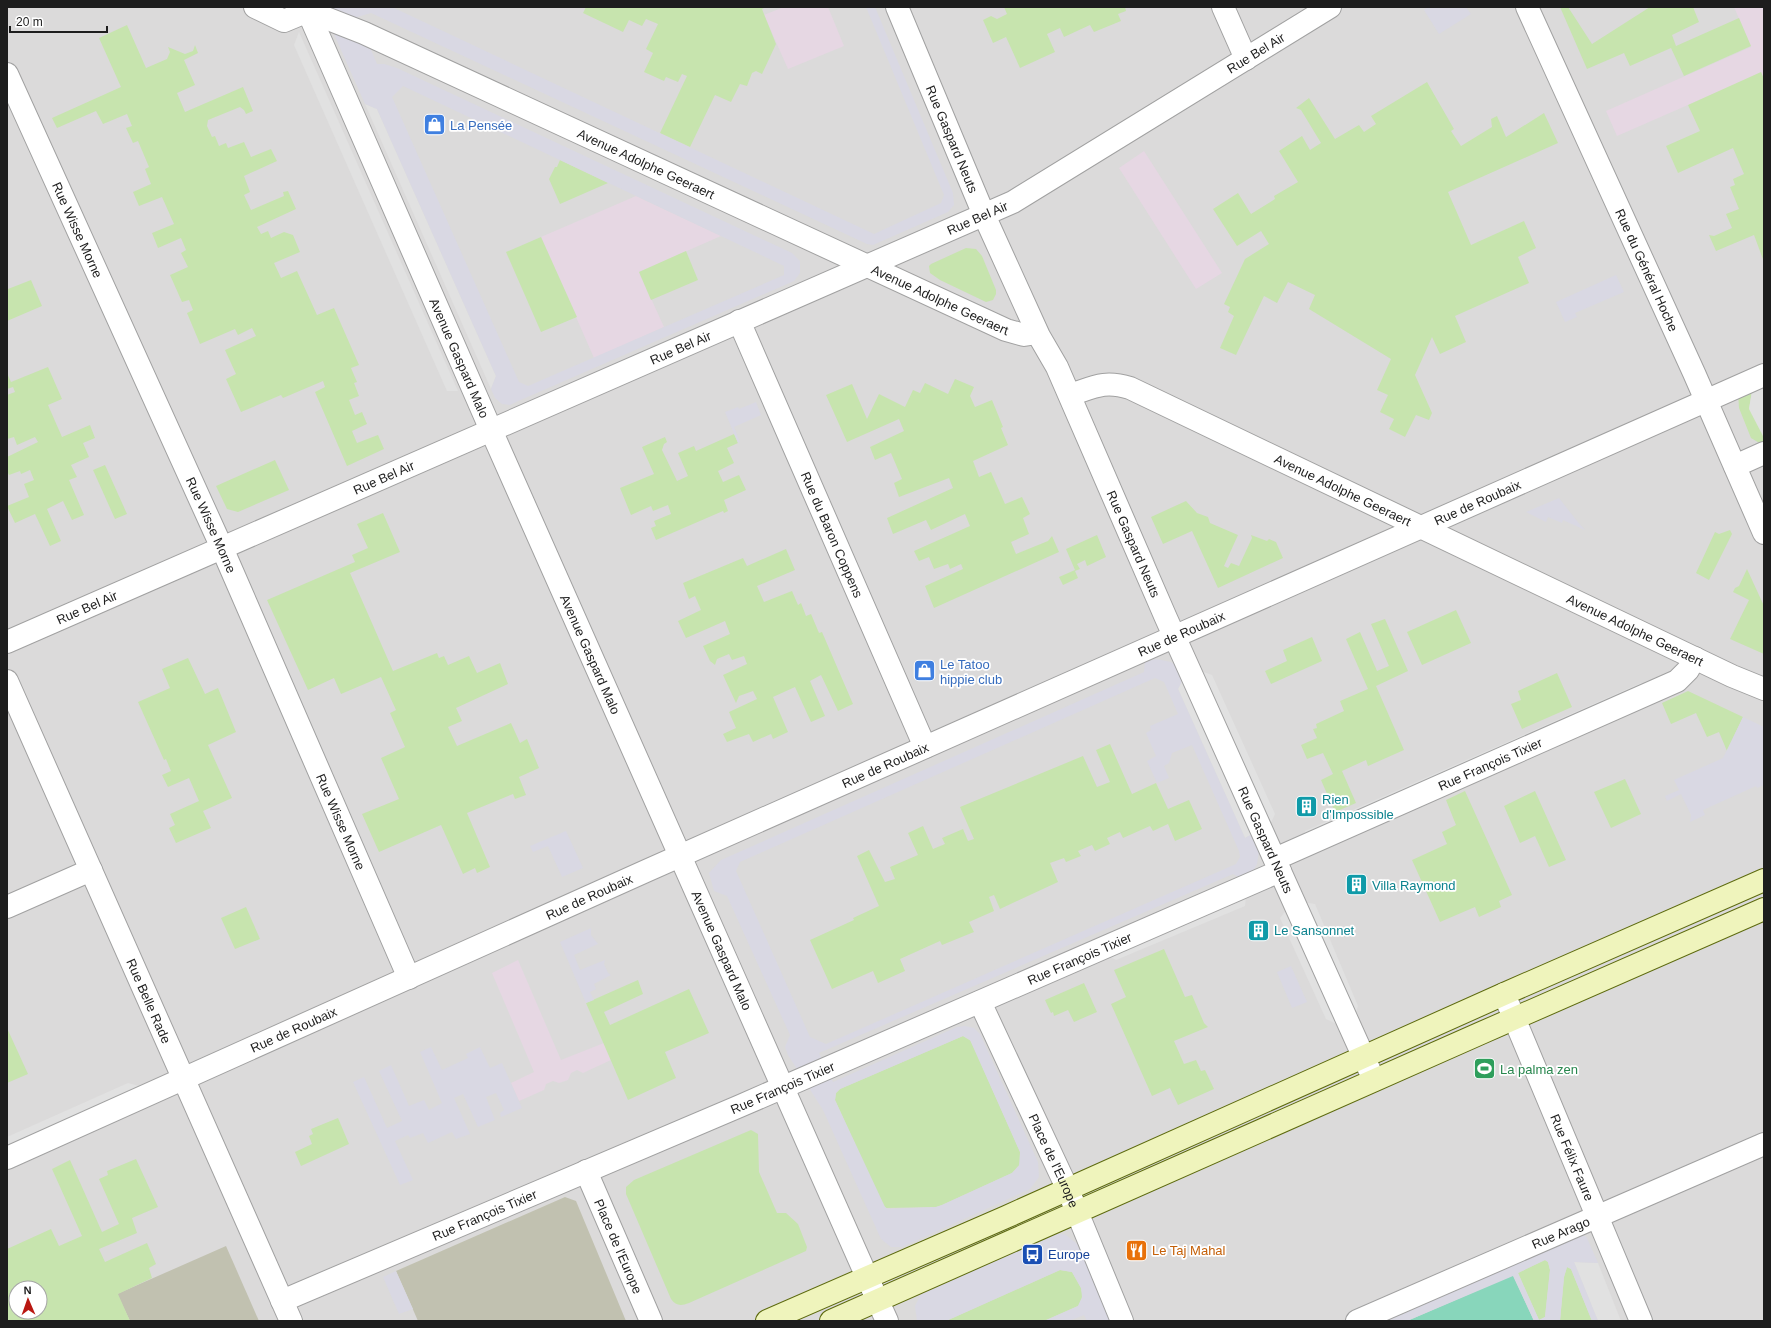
<svg xmlns="http://www.w3.org/2000/svg" width="1771" height="1328" viewBox="0 0 1771 1328" font-family="Arial,sans-serif">
	<rect width="100%" height="100%" fill="#eeebe4"/>
	<path fill="#dbdada" fill-rule="evenodd" d="M7 7H1764V1321H7ZM16 1288H40V1312H16Z"/>
	<g fill="#e6d7e3">
		<path d="M784 7H828L844 46 788 69 764 15Z"/>
		<path d="M1734 7H1764V78L1761 73 1617 136 1606 111 1751 47Z"/>
		<path d="M1144 151 1222 273 1196 289 1119 168Z"/>
		<path d="M636 196 721 236 639 272 664 327 594 358 541 237Z"/>
		<path d="M518 960 561 1060 604 1043 611 1060 583 1073 577 1070 571 1073 568 1080 559 1083 553 1081 546 1084 544 1090 519 1101 511 1083 534 1072 492 973Z"/>
	</g>
	<g fill="#c1c1b0">
		<path d="M565 1197 576 1201 626 1321H418L396 1271Z"/>
		<path d="M226 1246 259 1321H130L117 1294Z"/>
	</g>
	<g fill="#c7e4ae" fill-rule="evenodd">
		<path d="M586 7H766L762 9 776 44 762 74 756 71 752 73 747 86 740 84 731 102 715 95 690 147 660 133 687 76 682 74 678 82 666 77 664 81 644 72 653 53 646 49 658 24 646 19 642 26 629 20 623 32 583 13Z"/>
		<path d="M1004 7H1125L1126 11 1118 14 1121 21 1094 32 1090 25 1064 37 1060 28 1047 34 1055 52 1020 68 1006 37 993 43 983 20 991 16 997 19 1007 14Z"/>
		<path d="M1560 7H1568L1592 44 1650 7H1693L1699 22 1672 35 1676 46 1739 18 1751 46 1684 76 1671 48 1630 66 1624 53 1587 69Z"/>
		<path d="M127 25 146 68 167 59 170 52 168 47 185 54 193 51 195 45 198 53 184 60 195 85 177 93 185 112 243 87 253 111 246 114 244 110 240 107 208 120 207 126 212 137 215 136 219 146 226 143 228 148 244 142 251 157 271 149 277 161 244 176 250 192 244 195 251 210 284 196 283 192 288 191 296 209 257 227 261 234 268 231 271 238 284 232 293 235 300 252 274 263 281 278 297 271 317 315 334 308 359 365 351 368 357 382 354 383 359 396 349 400 355 415 362 412 367 424 352 431 357 443 378 435 384 449 347 466 315 392 325 387 323 381 283 398 281 395 241 412 226 379 236 374 225 350 256 336 252 328 238 335 235 329 200 344 187 313 193 310 189 300 182 302 170 275 188 267 181 253 186 250 181 238 158 248 152 233 174 224 162 197 139 206 133 192 151 184 145 169 149 167 138 141 133 143 126 128 132 126 127 114 103 124 96 111 57 128 52 118 121 87 99 38Z"/>
		<path d="M1761 72 1764 79V262L1754 235 1716 251 1709 235 1714 236 1732 228 1726 214 1739 209 1730 187 1735 185 1733 179 1744 174 1733 148 1678 173 1666 146 1700 131 1688 105Z"/>
		<path d="M1427 82 1454 129 1451 131 1461 146 1492 127 1491 119 1497 116 1506 137 1544 113 1558 143 1448 192 1471 245 1524 221 1536 248 1518 257 1529 283 1455 316 1466 342 1440 354 1432 337 1415 375 1432 413 1429 420 1416 415 1405 437 1389 429 1394 419 1380 412 1388 395 1377 390 1391 359 1309 309 1315 295 1288 282 1277 303 1264 296 1236 355 1220 348 1234 316 1228 312 1230 307 1224 304 1245 259 1269 244 1261 231 1237 246 1213 209 1238 193 1251 214 1275 199 1274 196 1298 182 1279 151 1302 136 1310 150 1321 143 1301 110 1296 108 1309 98 1335 139 1359 125 1364 132 1376 124 1371 116Z"/>
		<path d="M560 160 608 183 560 204 549 179 555 167H557Z"/>
		<path d="M541 237 577 317 541 332 506 252Z"/>
		<path d="M966 248 976 249 982 256 996 290V294L993 300 986 302 940 280 930 273 929 266 931 264Z"/>
		<path d="M686 251 698 280 651 300 639 272Z"/>
		<path d="M31 280 42 306 7 321V288L8 289Z"/>
		<path d="M48 367 62 399 48 405 62 437 90 425 95 438 83 443 89 457 71 465 77 477 69 480 84 515 72 520 63 501 47 509 61 541 50 546 35 514 15 523 7 506 29 497 24 484 34 480 30 470 21 474 20 471 9 475 7 471V457L38 442 35 437 17 445 14 437 7 439V395L15 392 13 387 7 389V373L11 382Z"/>
		<path d="M955 379 974 387 970 396 975 407 992 400 1003 427 1001 428 1008 445 973 461 979 477 991 472 1005 504 1022 497 1030 514 1023 518 1029 534 1011 542 1016 554 1048 541 1052 536 1059 552 934 608 925 586 963 569 961 564 950 569 948 564 934 569 929 557 919 561 914 551 970 526 965 514 931 530 926 520 893 534 887 518 953 488 949 478 899 497 894 483 902 479 891 453 875 460 870 447 904 431 899 419 847 442 826 395 852 384 867 419 879 394 905 407 913 390 920 393 925 383 948 394Z"/>
		<path d="M1752 391 1749 409 1764 403V443L1761 444 1751 438 1739 408 1738 392Z"/>
		<path d="M734 434 738 443 727 448 734 463 718 471 723 482 739 475 746 490 724 500 728 511 724 513 723 511 656 540 651 528 656 526 654 521 671 514 668 505 653 511 651 506 631 515 620 488 654 474 642 447 665 437 667 442 664 444 662 450 677 481 688 476 678 453 694 446 696 451Z"/>
		<path d="M275 460 289 490 238 512 227 509 216 486Z"/>
		<path d="M105 465 127 514 115 519 93 470Z"/>
		<path d="M1186 501 1197 513 1208 517 1210 523 1238 535 1224 566 1228 568 1231 563 1239 566 1252 538 1251 535 1267 541 1269 539 1276 542 1283 558 1218 588 1192 531 1163 544 1151 517Z"/>
		<path d="M383 513 400 552 350 573 393 671 437 653 439 658 444 656 448 665 469 656 477 673 500 663 508 684 456 708 462 721 448 727 457 746 511 723 520 743 527 739 539 768 519 777 526 795 515 799 513 794 467 813 490 867 477 873 475 868 463 874 441 825 379 852 362 814 399 799 381 758 405 747 390 713 396 710 381 677 341 694 334 678 308 690 267 600 355 562 352 555 368 548 357 524Z"/>
		<path d="M1730 530 1732 534 1709 580 1696 573 1715 532 1719 534Z"/>
		<path d="M1097 535 1106 557 1087 566 1085 560 1077 564 1080 569 1075 571 1078 578 1063 585 1059 577 1075 570 1066 549Z"/>
		<path d="M786 549 795 570 757 586 764 602 792 591 798 605 801 603 806 616 811 614 819 633 822 632 853 704 838 711 821 675 810 681 825 716 811 722 795 687 773 697 788 732 773 739 771 734 753 742 749 734 727 742 723 734 736 728 729 712 757 699 753 691 739 696 736 703 723 675 747 664 744 656 732 660 729 654 717 659 715 665 710 661 703 646 730 634 725 621 686 638 678 621 701 610 695 596 689 599 683 583 743 558 747 566Z"/>
		<path d="M1747 569 1764 606V654L1730 639 1749 600 1733 592 1735 588 1739 586Z"/>
		<path d="M1456 610 1471 643 1422 665 1407 632Z"/>
		<path d="M1385 619 1408 671 1376 686 1404 750 1368 766 1366 760 1342 771 1356 803 1335 812 1321 780 1333 774 1323 753 1307 759 1301 745 1317 738 1313 729 1317 728 1316 724 1344 711 1340 701 1368 689 1346 639 1360 632 1377 671 1389 666 1371 624Z"/>
		<path d="M1312 637 1322 661 1271 684 1265 671 1287 661 1283 650Z"/>
		<path d="M188 658 205 694 218 688 236 732 208 745 232 798 203 811 211 828 176 843 169 828 175 825 170 814 199 801 189 778 168 787 162 775 171 771 166 759 164 760 138 702 170 688 162 669Z"/>
		<path d="M1557 673 1572 707 1522 729 1511 704 1521 700 1518 691Z"/>
		<path d="M1688 691 1743 717 1727 751 1719 732 1707 737 1696 713 1671 724 1662 703Z"/>
		<path d="M1110 744 1132 794 1156 783 1168 809 1189 800 1202 829 1175 841 1168 824 1153 831 1150 826 1123 838 1120 832 1107 838 1110 844 1095 851 1092 845 1078 851 1081 856 1066 862 1064 858 1050 863 1058 882 1000 909 994 895 989 897 994 911 969 922 974 932 942 945 940 941 900 959 905 971 878 983 873 971 832 989 810 940 854 920 853 918 879 906 857 856 869 850 885 882 895 879 890 867 918 855 908 833 923 826 933 849 945 844 942 838 963 829 968 841 974 839 960 807 1083 756 1097 787 1110 782 1096 750Z"/>
		<path d="M1625 779 1641 814 1611 828 1594 792Z"/>
		<path d="M1465 791 1512 895 1499 901 1501 907 1479 917 1475 907 1440 922 1412 860 1447 844 1442 832 1456 825 1446 800Z"/>
		<path d="M1535 791 1566 860 1549 867 1535 836 1520 843 1504 806Z"/>
		<path d="M246 907 260 939 235 949 221 918Z"/>
		<path d="M1164 949 1185 997 1192 995 1204 1023 1208 1027 1174 1041 1184 1064 1196 1060 1201 1071 1205 1070 1214 1089 1178 1105 1170 1088 1152 1096 1111 1004 1126 997 1114 970Z"/>
		<path d="M638 980 643 994 604 1012 610 1025 689 989 709 1033 665 1052 676 1078 628 1100 586 1003Z"/>
		<path d="M1084 983 1097 1012 1074 1022 1068 1010 1054 1016 1053 1012 1051 1013 1045 1000Z"/>
		<path d="M7 1028 28 1074 7 1083Z"/>
		<path d="M963 1036 971 1041 1020 1152V1164L1012 1173 942 1205 936 1207 886 1208 882 1204 835 1100 836 1093 840 1089Z"/>
		<path d="M338 1118 349 1144 301 1166 295 1152 312 1144 309 1136 313 1134 311 1129Z"/>
		<path d="M751 1130 758 1134 759 1172 777 1213H786L798 1224 807 1247 806 1251 689 1303C681 1306 676 1306 671 1299L626 1194V1187L634 1180Z"/>
		<path d="M136 1159 158 1207 132 1218 137 1233 99 1249 105 1262 147 1243 156 1264 149 1268 152 1278 118 1294 130 1321H7V1249L51 1229 59 1246 82 1236 52 1169 70 1160 102 1232 119 1224 99 1179 108 1175 107 1171ZM16 1288H40V1312H16Z"/>
		<path d="M1545 1260 1548 1262 1550 1270 1545 1317 1539 1320 1518 1273Z"/>
		<path d="M1567 1267 1571 1269 1592 1321H1560L1564 1277Z"/>
		<path d="M1060 1270 1072 1272 1081 1288 1083 1297 1078 1306 1044 1321H946Z"/>
	</g>
	<path fill="#88d6bb" d="M1513 1275 1534 1321H1407Z"/>
	<g fill="#e1e1e1">
		<path d="M299 32 458 391H447L294 45Z"/>
		<path d="M365 104 377 109 496 376 491 389Z"/>
		<path d="M1764 380V438L1749 409 1752 391Z"/>
		<path d="M1198 670 1212 675 1275 814 1269 827Z"/>
		<path d="M1184 677 1254 833 1245 838 1178 689Z"/>
		<path d="M1641 683 1649 689 1303 842 1305 831Z"/>
		<path d="M1246 896 1245 906 1116 960 1105 954Z"/>
		<path d="M1302 902 1315 904 1358 1006 1354 1018Z"/>
		<path d="M1287 909 1337 1024 1326 1019 1280 918Z"/>
		<path d="M128 1083 143 1087 7 1147V1137Z"/>
		<path d="M1574 1262 1598 1263 1621 1321H1598Z"/>
	</g>
	<g fill="#d9d8e3" fill-rule="evenodd">
		<path d="M322 7H392L874 234 941 203 944 195 866 7H875L953 193 954 205 948 212 873 245 867 244 371 13 357 17 377 64H384L397 68 792 253 800 261V273L794 281 516 402 510 405 502 404 495 398 491 389 496 376 377 109 365 104ZM403 86 759 254 784 266V275L528 386 519 382 392 97Z"/>
		<path d="M1428 7H1466L1471 14 1439 34 1424 10Z"/>
		<path d="M1616 275 1624 292 1575 313 1577 317 1565 322 1556 302Z"/>
		<path d="M756 402 761 415 734 427 740 442 738 443 725 412 738 407 739 409Z"/>
		<path d="M1559 498 1577 521 1585 530 1563 520 1562 523 1548 517 1546 522 1526 512Z"/>
		<path d="M1156 659 1171 662 1177 666 1184 677 1178 689 1245 838 1254 833 1259 851 1257 864 1253 871 1242 879 1233 874 819 1053 833 1082 957 1027 965 1026 974 1028 980 1034 1038 1162 1039 1177 1030 1189 902 1247H891L881 1239 823 1110 788 1055 785 1047 790 1035 727 896 714 891 709 873 721 860 1144 672 1145 662ZM1155 678 1164 682 1178 714 1150 726 1151 730 1146 733 1156 756 1147 761 1157 783 1169 778 1164 766 1169 763 1172 753 1192 745 1239 851 1240 857 1236 864 826 1044 810 1037 736 871 740 862ZM963 1036 970 1040 1020 1152 1019 1166 1012 1173 942 1205 936 1207 888 1209 885 1207 835 1100 836 1093 840 1089Z"/>
		<path d="M1743 717 1764 727V751L1762 754 1764 755V785L1757 788 1756 786 1703 810 1705 815 1690 822 1691 815 1681 794 1667 801 1665 796 1679 790 1674 780 1723 758Z"/>
		<path d="M566 831 583 868 562 877 548 846 533 852 530 846Z"/>
		<path d="M591 928V935L598 944 574 955 580 970 605 960 604 964 608 973 611 975 594 984 596 989 590 992 594 1000 586 1003 560 942Z"/>
		<path d="M1291 966 1307 1002 1292 1008 1277 972Z"/>
		<path d="M431 1047 442 1070 468 1058 466 1054 480 1047 490 1068 502 1063 522 1108 501 1117 500 1113 504 1110 496 1093 486 1097 495 1120 478 1127 463 1094 454 1098 470 1134 456 1139 452 1132 428 1143 423 1133 410 1138 408 1135 395 1141 413 1180 400 1185 353 1082 364 1077 387 1128 402 1121 379 1071 391 1065 409 1106 424 1100 429 1110 442 1103 420 1052Z"/>
		<path d="M1055 1233 1066 1235 1077 1244 1112 1321H1087L1084 1315 1069 1321H1044L1078 1306 1082 1297 1081 1288 1072 1272 1060 1270 946 1321H917L915 1306 922 1292Z"/>
		<path d="M1578 1236H1585L1587 1238 1598 1263 1574 1262 1598 1321H1592L1571 1269 1567 1267 1564 1277 1560 1321H1534L1513 1276 1407 1321H1387ZM1545 1260 1548 1262 1550 1270 1545 1317 1539 1320 1518 1273Z"/>
		<path d="M396 1271 413 1309 399 1314 383 1277Z"/>
	</g>
	<g fill="none" stroke-linecap="round" stroke-linejoin="round">
		<defs>
			<path id="pedestrian" d="M255 7 284 21 308 11"/>
			<g id="minor">
				<path id="s1" d="M897 7 984 215 1039 336 1057 367 1166 618 1374 1080"/>
				<path d="M1223 7 1246 59"/>
				<path id="s2" d="M1527 7 1694 373 1764 533"/>
				<path id="s3" d="M308 11 364 33 1006 330 1024 335 1037 333"/>
				<path id="s4" d="M7 74 222 548 409 978"/>
				<path id="s5" d="M739 321 925 747"/>
				<path id="s6" d="M1070 395C1094 387 1104 380 1130 388L1732 676 1764 689"/>
				<path d="M1735 466 1764 453"/>
				<path id="s7" d="M7 642 1013 202 1330 7"/>
				<path id="s8" d="M7 681 291 1321"/>
				<path id="s9" d="M1275 859 1677 681 1688 670 1695 658"/>
				<path d="M7 907 91 870"/>
				<path id="s10" d="M1504 994 1641 1321"/>
				<path id="s11" d="M980 1002 1068 1190 1122 1321"/>
				<path id="s12" d="M7 1158 646 871 1764 375"/>
				<path id="s13" d="M586 1171 651 1321"/>
				<path d="M867 1277 887 1321"/>
				<path id="s14" d="M282 1301 740 1106 1280 871"/>
				<path id="s15" d="M1357 1321 1764 1144"/>
			</g>
			<g id="tertiary">
				<path id="s16" d="M306 7 491 430 867 1277"/>
			</g>
			<g id="secondary">
				<path d="M767 1321 1006 1217 1504 994 1764 880"/>
				<path d="M831 1321C1143 1185 1452 1044 1764 909"/>
			</g>
		</defs>
		<use href="#pedestrian" stroke="#a1a1a1" stroke-width="24"/>
		<use href="#minor" stroke="#a1a1a1" stroke-width="24"/>
		<use href="#tertiary" stroke="#a1a1a1" stroke-width="24"/>
		<use href="#secondary" stroke="#5d6a0e" stroke-width="24"/>
		<use href="#pedestrian" stroke="#fff" stroke-width="22"/>
		<use href="#minor" stroke="#fff" stroke-width="22"/>
		<use href="#tertiary" stroke="#fff" stroke-width="22"/>
		<use href="#secondary" stroke="#eff4bc" stroke-width="22"/>
	</g>
	<defs>
		<symbol id="shop-square" viewBox="-11 -11 22 22"><rect x="-9" y="-9" width="18" height="18" rx="4" fill="#3f7fe0" stroke="#fff"/><path d="M-5-2.5h2.3a2.7 3.5 0 0 1 5.4 0H5L5.5 6h-11ZM-1.5-2.5h3a1.5 2.3 0 0 0-3 0Z" fill="#fff"/></symbol>
		<symbol id="building-square" viewBox="-11 -11 22 22"><rect x="-9" y="-9" width="18" height="18" rx="4" fill="#0f9aa8" stroke="#fff"/><path d="M-4-6H4V6H1V3H-1V6H-4ZM-2.5-4.3h1.7v1.8h-1.7ZM.8-4.3h1.7v1.8H.8ZM-2.5-1h1.7V.8h-1.7ZM.8-1h1.7V.8H.8Z" fill="#fff"/></symbol>
		<symbol id="stadium-square" viewBox="-11 -11 22 22"><rect x="-9" y="-9" width="18" height="18" rx="4" fill="#2e9e5b" stroke="#fff"/><path d="M0-5a6.5 5 0 1 0 0 10a6.5 5 0 1 0 0-10ZM-3.5-1.8h7v3.6h-7Z" fill="#fff"/></symbol>
		<symbol id="restaurant-square" viewBox="-11 -11 22 22"><rect x="-9" y="-9" width="18" height="18" rx="4" fill="#e8710a" stroke="#fff"/><path d="M-5-6h1v4h1v-4h1v4h1v-4h1v5L-1.5 .5V6h-2V.5L-5-1ZM5-6V6H3V1.5H1.5Q1.5-4 5-6Z" fill="#fff"/></symbol>
		<symbol id="bus-square" viewBox="-11 -11 22 22"><rect x="-9" y="-9" width="18" height="18" rx="4" fill="#1a4fb4" stroke="#fff"/><path d="M-5-6H5V4H4V6H2V4H-2V6H-4V4H-5ZM-3.5-4V0h7V-4ZM-3.5 1.2v1.5H-2V1.2ZM2 1.2v1.5H3.5V1.2Z" fill="#fff"/></symbol>
	</defs>
	<g fill-rule="evenodd">
		<use href="#shop-square" x="422" y="112" width="25" height="25"/>
		<use href="#shop-square" x="912" y="658" width="25" height="25"/>
		<use href="#building-square" x="1294" y="794" width="25" height="25"/>
		<use href="#building-square" x="1344" y="872" width="25" height="25"/>
		<use href="#building-square" x="1246" y="918" width="25" height="25"/>
		<use href="#stadium-square" x="1472" y="1056" width="25" height="25"/>
		<use href="#restaurant-square" x="1124" y="1238" width="25" height="25"/>
		<use href="#bus-square" x="1020" y="1242" width="25" height="25"/>
	</g>
	<g text-anchor="middle" stroke-width="3.5" stroke-linejoin="round" paint-order="stroke">
		<g font-size="13" fill="#1d1d1d" stroke="#fff">
			<text dy="5" stroke="none"><textPath href="#s7" startOffset="1383">Rue Bel Air</textPath></text>
			<text dy="5" stroke="none"><textPath href="#s1" startOffset="143">Rue Gaspard Neuts</textPath></text>
			<text dy="5" stroke="none"><textPath href="#s3" startOffset="371">Avenue Adolphe Geeraert</textPath></text>
			<text dy="5" stroke="none"><textPath href="#s7" startOffset="1059">Rue Bel Air</textPath></text>
			<text dy="5" stroke="none"><textPath href="#s4" startOffset="171">Rue Wisse Morne</textPath></text>
			<text dy="5" stroke="none"><textPath href="#s2" startOffset="289">Rue du Général Hoche</textPath></text>
			<text dy="5" stroke="none"><textPath href="#s3" startOffset="695">Avenue Adolphe Geeraert</textPath></text>
			<text dy="5" stroke="none"><textPath href="#s7" startOffset="735">Rue Bel Air</textPath></text>
			<text dy="5" stroke="none"><textPath href="#s16" startOffset="383">Avenue Gaspard Malo</textPath></text>
			<text dy="5" stroke="none"><textPath href="#s7" startOffset="411">Rue Bel Air</textPath></text>
			<text dy="5" stroke="none"><textPath href="#s6" startOffset="298">Avenue Adolphe Geeraert</textPath></text>
			<text dy="5" stroke="none"><textPath href="#s12" startOffset="1610">Rue de Roubaix</textPath></text>
			<text dy="5" stroke="none"><textPath href="#s4" startOffset="495">Rue Wisse Morne</textPath></text>
			<text dy="5" stroke="none"><textPath href="#s5" startOffset="233">Rue du Baron Coppens</textPath></text>
			<text dy="5" stroke="none"><textPath href="#s1" startOffset="587">Rue Gaspard Neuts</textPath></text>
			<text dy="5" stroke="none"><textPath href="#s7" startOffset="87">Rue Bel Air</textPath></text>
			<text dy="5" stroke="none"><textPath href="#s6" startOffset="622">Avenue Adolphe Geeraert</textPath></text>
			<text dy="5" stroke="none"><textPath href="#s12" startOffset="1286">Rue de Roubaix</textPath></text>
			<text dy="5" stroke="none"><textPath href="#s16" startOffset="707">Avenue Gaspard Malo</textPath></text>
			<text dy="5" stroke="none"><textPath href="#s9" startOffset="235">Rue François Tixier</textPath></text>
			<text dy="5" stroke="none"><textPath href="#s12" startOffset="962">Rue de Roubaix</textPath></text>
			<text dy="5" stroke="none"><textPath href="#s4" startOffset="819">Rue Wisse Morne</textPath></text>
			<text dy="5" stroke="none"><textPath href="#s1" startOffset="911">Rue Gaspard Neuts</textPath></text>
			<text dy="5" stroke="none"><textPath href="#s12" startOffset="638">Rue de Roubaix</textPath></text>
			<text dy="5" stroke="none"><textPath href="#s16" startOffset="1031">Avenue Gaspard Malo</textPath></text>
			<text dy="5" stroke="none"><textPath href="#s14" startOffset="868">Rue François Tixier</textPath></text>
			<text dy="5" stroke="none"><textPath href="#s8" startOffset="350">Rue Belle Rade</textPath></text>
			<text dy="5" stroke="none"><textPath href="#s12" startOffset="314">Rue de Roubaix</textPath></text>
			<text dy="5" stroke="none"><textPath href="#s14" startOffset="544">Rue François Tixier</textPath></text>
			<text dy="5" stroke="none"><textPath href="#s10" startOffset="177">Rue Félix Faure</textPath></text>
			<text dy="5" stroke="none"><textPath href="#s11" startOffset="175">Place de l'Europe</textPath></text>
			<text dy="5" stroke="none"><textPath href="#s14" startOffset="220">Rue François Tixier</textPath></text>
			<text dy="5" stroke="none"><textPath href="#s15" startOffset="222">Rue Arago</textPath></text>
			<text dy="5" stroke="none"><textPath href="#s13" startOffset="82">Place de l'Europe</textPath></text>
		</g>
		<g font-size="13" fill="#366cbe" stroke="#fff" text-anchor="start">
			<text x="450" y="130">La Pensée</text>
			<text x="940" y="669">Le Tatoo<tspan x="940" dy="15">hippie club</tspan></text>
		</g>
		<g font-size="13" fill="#0d838f" stroke="#fff" text-anchor="start">
			<text x="1322" y="804">Rien<tspan x="1322" dy="15">d'Impossible</tspan></text>
			<text x="1372" y="890">Villa Raymond</text>
			<text x="1274" y="935">Le Sansonnet</text>
		</g>
		<g font-size="13" fill="#27864d" stroke="#fff" text-anchor="start">
			<text x="1500" y="1074">La palma zen</text>
		</g>
		<g font-size="13" fill="#c56008" stroke="#fff" text-anchor="start">
			<text x="1152" y="1255">Le Taj Mahal</text>
		</g>
		<g font-size="13" fill="#164399" stroke="#fff" text-anchor="start">
			<text x="1048" y="1259">Europe</text>
		</g>
	</g>
	<rect width="1771" height="1328" fill="none" stroke="#1d1d1d" stroke-width="16"/>
	<g transform="translate(28 1300) rotate(358)"><circle r="19" fill="#ffffff" stroke="#a5a5a5"/>
	<path d="M0-3L7 15L0 10L-7 15Z" fill="#b91711"/>
	<text y="-6" font-size="11" font-weight="bold" text-anchor="middle" fill="#1d1d1d">N</text>
	</g>
	<path d="M10 26v6h97v-6" fill="none" stroke="#1d1d1d" stroke-width="2"/>
	<text x="16" y="26" font-size="12" fill="#1d1d1d" stroke="#ffffff" stroke-width="3" paint-order="stroke">20 m</text>
</svg>
